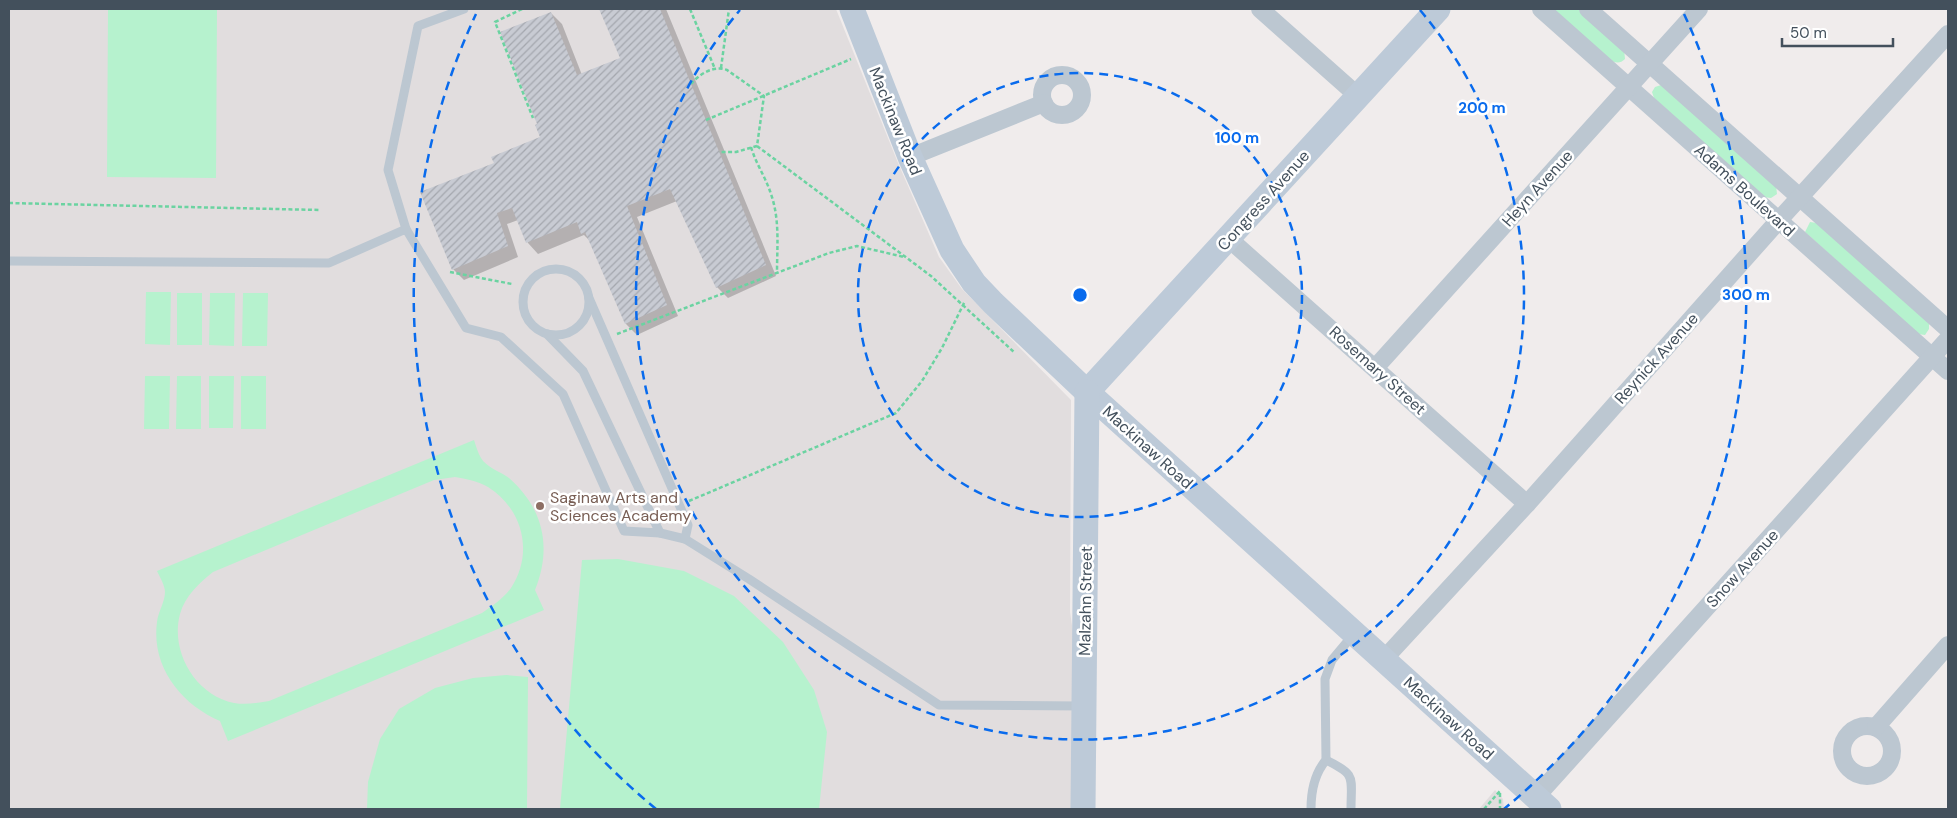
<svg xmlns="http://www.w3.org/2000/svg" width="1957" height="818" viewBox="0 0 1957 818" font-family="'DM Sans',sans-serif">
	<defs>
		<pattern id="building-hatch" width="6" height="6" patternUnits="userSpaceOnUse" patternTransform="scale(1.25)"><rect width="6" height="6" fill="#c8cbd3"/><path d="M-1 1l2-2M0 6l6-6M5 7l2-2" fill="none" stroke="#a4a7ae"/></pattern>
	</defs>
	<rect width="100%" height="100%" fill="#f0ecec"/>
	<g fill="#e1ddde">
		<path d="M9 9H836L898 163 939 257 962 289 1071 400 1070 612 1084 706 1083 809H9Z"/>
		<path d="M1495 790 1503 799 1504 809H1479Z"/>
	</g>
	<g fill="#b6f2ce" fill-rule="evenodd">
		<path d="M108 9H217L216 178 107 177Z"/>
		<path d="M1551 9H1579L1624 49 1625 59C1619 65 1614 62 1607 59Z"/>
		<path d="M1661 85 1776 185 1777 194 1771 198 1763 197 1654 98 1652 92 1655 87Z"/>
		<path d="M1810 222 1817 223 1929 323V329L1925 335 1918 334 1805 232Z"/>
		<path d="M146 292H171L170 345 145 344Z"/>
		<rect x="177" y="293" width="25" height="52"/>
		<path d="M210 293H235L234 346 209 345Z"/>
		<path d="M243 293H268L267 346H242Z"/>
		<path d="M145 376H170L169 429H144Z"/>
		<path d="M177 376H201V429H176Z"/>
		<path d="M209 376H234L233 428H209Z"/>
		<rect x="241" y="376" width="25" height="53"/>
		<path d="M474 440C476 446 478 453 481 458 486 467 501 472 509 478 544 509 552 548 535 590L544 610 228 741 220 721C181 704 151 667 157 622 158 612 165 602 165 592 165 586 160 577 157 571ZM455 477C466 479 478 481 488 487 523 509 534 553 511 588 503 599 492 606 482 613L269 701C257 703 246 705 234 703 195 695 170 651 180 614 185 596 199 583 213 572L434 480Z"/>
		<path d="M618 559 684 571 734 596 783 642 814 690 827 732 819 809H560L582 560Z"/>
		<path d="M506 675 528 677 527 809H367L368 782 380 739 399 709 435 688 473 678Z"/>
	</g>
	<path fill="#0003" d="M601 9H666L776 276 728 298 717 287 677 201 637 217 678 316 637 335 626 324 590 241 584 235 538 254 528 243 518 220 507 224 518 257 464 280 453 269 495 164 542 137 539 125 551 13 562 24 582 75 622 59Z"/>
	<path fill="url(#building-hatch)" d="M599 9H660L766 265 716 288 670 189 627 206 667 305 625 324 585 232 581 234 577 222 526 243 512 208 497 213 508 246 452 270 420 192 494 163 491 157 540 137 535 125 537 124 500 32 551 12 577 75 620 58Z"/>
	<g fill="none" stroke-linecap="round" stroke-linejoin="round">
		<g stroke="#6bd3a1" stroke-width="2.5" stroke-dasharray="4 2.5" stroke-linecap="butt">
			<path d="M522 9 495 22 533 118"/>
			<path d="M690 9 715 69"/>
			<path d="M721 68 729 9"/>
			<path d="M691 84C699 74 714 65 727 70L764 96 757 146 736 152H719"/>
			<path d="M706 120 851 59"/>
			<path d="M757 146 931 276 1015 353"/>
			<path d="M751 147C756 164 766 178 771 194 780 220 777 246 777 273"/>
			<path d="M9 203 320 210"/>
			<path d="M450 272 512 284"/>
			<path d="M617 334 829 253 857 246 904 257"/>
			<path d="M689 501 896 413 922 381 942 348 965 301"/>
			<path d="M1484 809 1500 791V809"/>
		</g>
		<g stroke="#bcc7d1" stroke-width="9">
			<path d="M406 229 388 170 418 26 464 9"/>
			<path d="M9 261 329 263 406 229 466 328 501 337 563 394 624 531 660 533 685 539 749 579 939 705 1082 706"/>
			<circle cx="556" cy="302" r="33"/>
			<path d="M589 298 688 525 685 539"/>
			<path d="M547 334 583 371 660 533"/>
			<path d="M1326 760C1357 775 1351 777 1351 809"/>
			<path d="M1311 809C1311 792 1315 773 1326 760L1325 679 1332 660 1353 635"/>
		</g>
		<g stroke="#bcc7d1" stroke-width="18">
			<path d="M1260 9 1358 96"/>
			<path d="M1541 9 1948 371"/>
			<path d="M1588 9 1948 329"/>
			<circle cx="1062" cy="95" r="20"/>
			<path d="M910 157 1044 103"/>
			<path d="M1228 238 1527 504"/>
			<path d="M1375 368 1699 9"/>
			<path d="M1384 659 1527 504 1779 220 1948 34"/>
			<circle cx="1867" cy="751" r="25"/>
			<path d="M1876 727 1948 645"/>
			<path d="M1536 797 1948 339"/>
		</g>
		<g stroke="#bdcad8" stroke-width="25">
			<path d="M852 9 910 157 952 250 974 283 993 303 1087 392 1549 809"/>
			<path d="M1087 392 1438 9"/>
			<path d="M1083 809 1087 392"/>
		</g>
	</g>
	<g fill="none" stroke="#096bed" stroke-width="2.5" stroke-dasharray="9 6">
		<circle cx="1080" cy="295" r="222"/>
		<path d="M1420 10A444 444 0 1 1 740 10"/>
		<path d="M656 809A666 666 0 0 1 476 14M1684 14A666 666 0 0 1 1504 809"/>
	</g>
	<circle fill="#8d6e63" stroke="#fff" stroke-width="2" cx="540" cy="506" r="5"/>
	<g text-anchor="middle" stroke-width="5" stroke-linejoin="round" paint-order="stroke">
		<g font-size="16" fill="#43505c" stroke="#fff">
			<text transform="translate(896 121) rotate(68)" y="6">Mackinaw Road</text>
			<text transform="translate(1537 188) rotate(-48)" y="6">Heyn Avenue</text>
			<text transform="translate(1745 190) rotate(42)" y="6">Adams Boulevard</text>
			<text transform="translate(1263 200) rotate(-48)" y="6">Congress Avenue</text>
			<text transform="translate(1656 358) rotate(-48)" y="6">Reynick Avenue</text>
			<text transform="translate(1378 370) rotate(42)" y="6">Rosemary Street</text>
			<text transform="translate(1148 447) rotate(42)" y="6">Mackinaw Road</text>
			<text transform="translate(1742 568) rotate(-48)" y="6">Snow Avenue</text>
			<text transform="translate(1085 601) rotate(-89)" y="6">Malzahn Street</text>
			<text transform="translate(1449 718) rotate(42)" y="6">Mackinaw Road</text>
		</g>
		<g font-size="16" fill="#785e54" stroke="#fff" text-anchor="start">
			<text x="550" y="503">Saginaw Arts and<tspan x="550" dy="18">Sciences Academy</tspan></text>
		</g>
	</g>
	<circle cx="1080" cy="295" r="8" fill="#096bed" stroke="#fff" stroke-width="2.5"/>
	<g font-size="15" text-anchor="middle" font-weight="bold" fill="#096bed" stroke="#fff" stroke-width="5" stroke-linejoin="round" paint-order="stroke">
		<text x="1482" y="113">200 m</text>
		<text x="1237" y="143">100 m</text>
		<text x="1746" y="300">300 m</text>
	</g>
	<rect width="1957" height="818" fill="none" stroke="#43505c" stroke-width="20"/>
	<path d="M1782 38v8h111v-8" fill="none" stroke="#43505c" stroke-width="2.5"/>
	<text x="1790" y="38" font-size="15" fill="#43505c" stroke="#ffffff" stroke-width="4" paint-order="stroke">50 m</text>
</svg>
